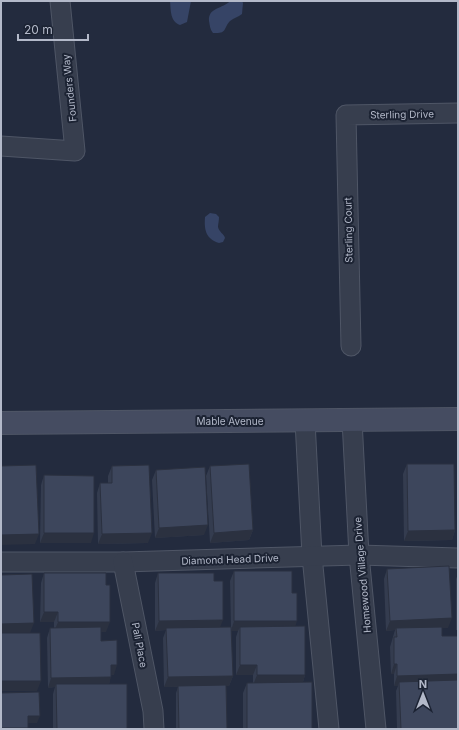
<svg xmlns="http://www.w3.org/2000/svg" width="459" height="730" viewBox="0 0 459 730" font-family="Inter,sans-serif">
	<rect width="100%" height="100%" fill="#232b3e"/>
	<g fill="#364466">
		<path d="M170 1H191L187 22 180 25C170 21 171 11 170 1Z"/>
		<path d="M230 1H242L243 3 242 14C238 17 234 18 230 21 223 28 228 34 213 33 210 29 210 26 209 21 208 7 223 9 230 1Z"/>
		<path d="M210 213 216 214 219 217C219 221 218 224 218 227 219 232 224 234 225 238L223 242 219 243C206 239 204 230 205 217Z"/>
	</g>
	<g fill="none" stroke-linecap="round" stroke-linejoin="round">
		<defs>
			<g id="street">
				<path d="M1 146 75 151 60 1"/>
				<path d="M351 346 346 115 458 113"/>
				<path d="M352 420 359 555 376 729"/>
				<path d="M305 421 312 556 329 729"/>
				<path d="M1 562H123L359 555 458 558"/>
				<path d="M123 562 153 711 154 729"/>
			</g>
			<path id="secondary" d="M1 423 458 419"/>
		</defs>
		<use href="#street" stroke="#4f5666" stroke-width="21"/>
		<use href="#secondary" stroke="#4f5666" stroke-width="24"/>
		<use href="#street" stroke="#373e4e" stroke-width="19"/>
		<use href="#secondary" stroke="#454c61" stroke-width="22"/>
	</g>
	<g fill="#343c4f">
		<path d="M407 464 455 530 452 540 404 541 403 474Z"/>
		<path d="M112 466 148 543 98 544 97 493 100 483H108V476Z"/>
		<path d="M210 466 253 530 249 540 210 543 206 476Z"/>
		<path d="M156 470 204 535 155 538 152 480Z"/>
		<path d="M44 475 91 543H40L41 485Z"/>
		<path d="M387 569 448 628H442V636L458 729H397L396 691 398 686H394V674H391L390 647 395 630 386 631 384 579Z"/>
		<path d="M234 571 292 593 295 626 305 675 303 682 312 729H243V693L247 683H253V675H236V637L238 631H231L233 676 229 686H226L227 729H176V693L178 687H164L163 638 166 630 155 631V583L158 573 214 581 220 627H231L230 581Z"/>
		<path d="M44 573 106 632H101V641L114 675H111L109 684 127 729H53V694L55 687 48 688 47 638 50 628H54V622H40L41 583Z"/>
		<path d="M458 574V630H456V579Z"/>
	</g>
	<g fill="#2b3140">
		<path d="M208 525 204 535 155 538 159 528Z"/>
		<path d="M253 530 249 540 210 543 214 533Z"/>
		<path d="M455 530 452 540 404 541 408 531Z"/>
		<path d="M44 533H94L91 543H40Z"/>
		<path d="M152 533 148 543 98 544 102 534Z"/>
		<path d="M39 534 35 544 1 545V535Z"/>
		<path d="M44 612H58L54 622H40Z"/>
		<path d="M452 618 448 628 396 630V628L395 630 386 631 390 621Z"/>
		<path d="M223 620 219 630 166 628V630L155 631 159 621Z"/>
		<path d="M234 621H297L294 631 240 627 238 631H231Z"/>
		<path d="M58 622H110L106 632H54Z"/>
		<path d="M34 623 30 633 1 634V624Z"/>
		<path d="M394 664H397L394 674H391Z"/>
		<path d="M111 665H117L114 675H107Z"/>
		<path d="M240 665H257L253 675H236Z"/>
		<path d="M458 674V681L399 682 398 686H394L397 676Z"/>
		<path d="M257 675H305L302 685H253Z"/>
		<path d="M233 676 229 686 164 687 168 677Z"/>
		<path d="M111 677 108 687 56 684 55 687 48 688 51 678Z"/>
		<path d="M1 681H41L37 691H1Z"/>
		<path d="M28 716H40L37 723H25Z"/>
		<rect x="1" y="728" width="27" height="1"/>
	</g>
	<g fill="#3d465c" stroke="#2b3140">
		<path d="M249 464 253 530 214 533 210 466Z"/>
		<path d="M407 464H454L455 530 408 531Z"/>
		<path d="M36 465 39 534 1 535V466Z"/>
		<path d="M149 465 152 533 102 534 100 483H112V466Z"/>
		<path d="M205 467 208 525 159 528 156 470Z"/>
		<path d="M44 475 94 476V533H44Z"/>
		<path d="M449 566 452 618 390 621 387 569Z"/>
		<path d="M234 571H292V593H297V621H234Z"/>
		<path d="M44 573H106V585H110V622H58V612H44Z"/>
		<path d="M158 573H214V581H223V620L159 621Z"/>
		<path d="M32 574 34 623 1 624V575Z"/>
		<path d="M305 626V675H257V665H240V627Z"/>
		<path d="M101 627V641L117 640V665H111V677L51 678 50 628Z"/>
		<path d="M231 627 233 676 168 677 166 628Z"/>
		<path d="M442 627V636H458V674L397 676V664H394V637H397L396 628Z"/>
		<path d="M1 633H40L41 681H1Z"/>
		<path d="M458 680V729H401L399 682Z"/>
		<path d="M312 682V729H247V683Z"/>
		<path d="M56 684H127V729H57Z"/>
		<path d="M226 685 227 729H179L178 686Z"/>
		<path d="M39 692 40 716H28V728H1V693Z"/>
	</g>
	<g text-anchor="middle" stroke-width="4" stroke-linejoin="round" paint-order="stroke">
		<g font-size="10" fill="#b3b9c9" stroke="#1c2333">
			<text transform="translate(69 88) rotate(-96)" y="4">Founders Way</text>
			<text transform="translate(402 114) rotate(-1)" y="4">Sterling Drive</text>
			<text transform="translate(348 230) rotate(-91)" y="4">Sterling Court</text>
			<text x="230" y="425">Mable Avenue</text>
			<text transform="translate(230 559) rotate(-2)" y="4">Diamond Head Drive</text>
			<text transform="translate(362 575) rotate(-95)" y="4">Homewood Village Drive</text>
			<text transform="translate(140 645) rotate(79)" y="4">Pali Place</text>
		</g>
	</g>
	<rect width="459" height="730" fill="none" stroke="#b3b9c9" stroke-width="4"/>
	<g transform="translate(423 694)" stroke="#1c2333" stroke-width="3" paint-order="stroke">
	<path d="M0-3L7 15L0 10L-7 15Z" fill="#b3b9c9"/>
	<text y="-6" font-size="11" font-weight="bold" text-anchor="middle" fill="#b3b9c9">N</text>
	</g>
	<path d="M18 34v6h70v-6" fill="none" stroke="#b3b9c9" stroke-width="2"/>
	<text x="24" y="34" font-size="12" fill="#b3b9c9" stroke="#1c2333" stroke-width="3" paint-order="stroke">20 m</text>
</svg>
